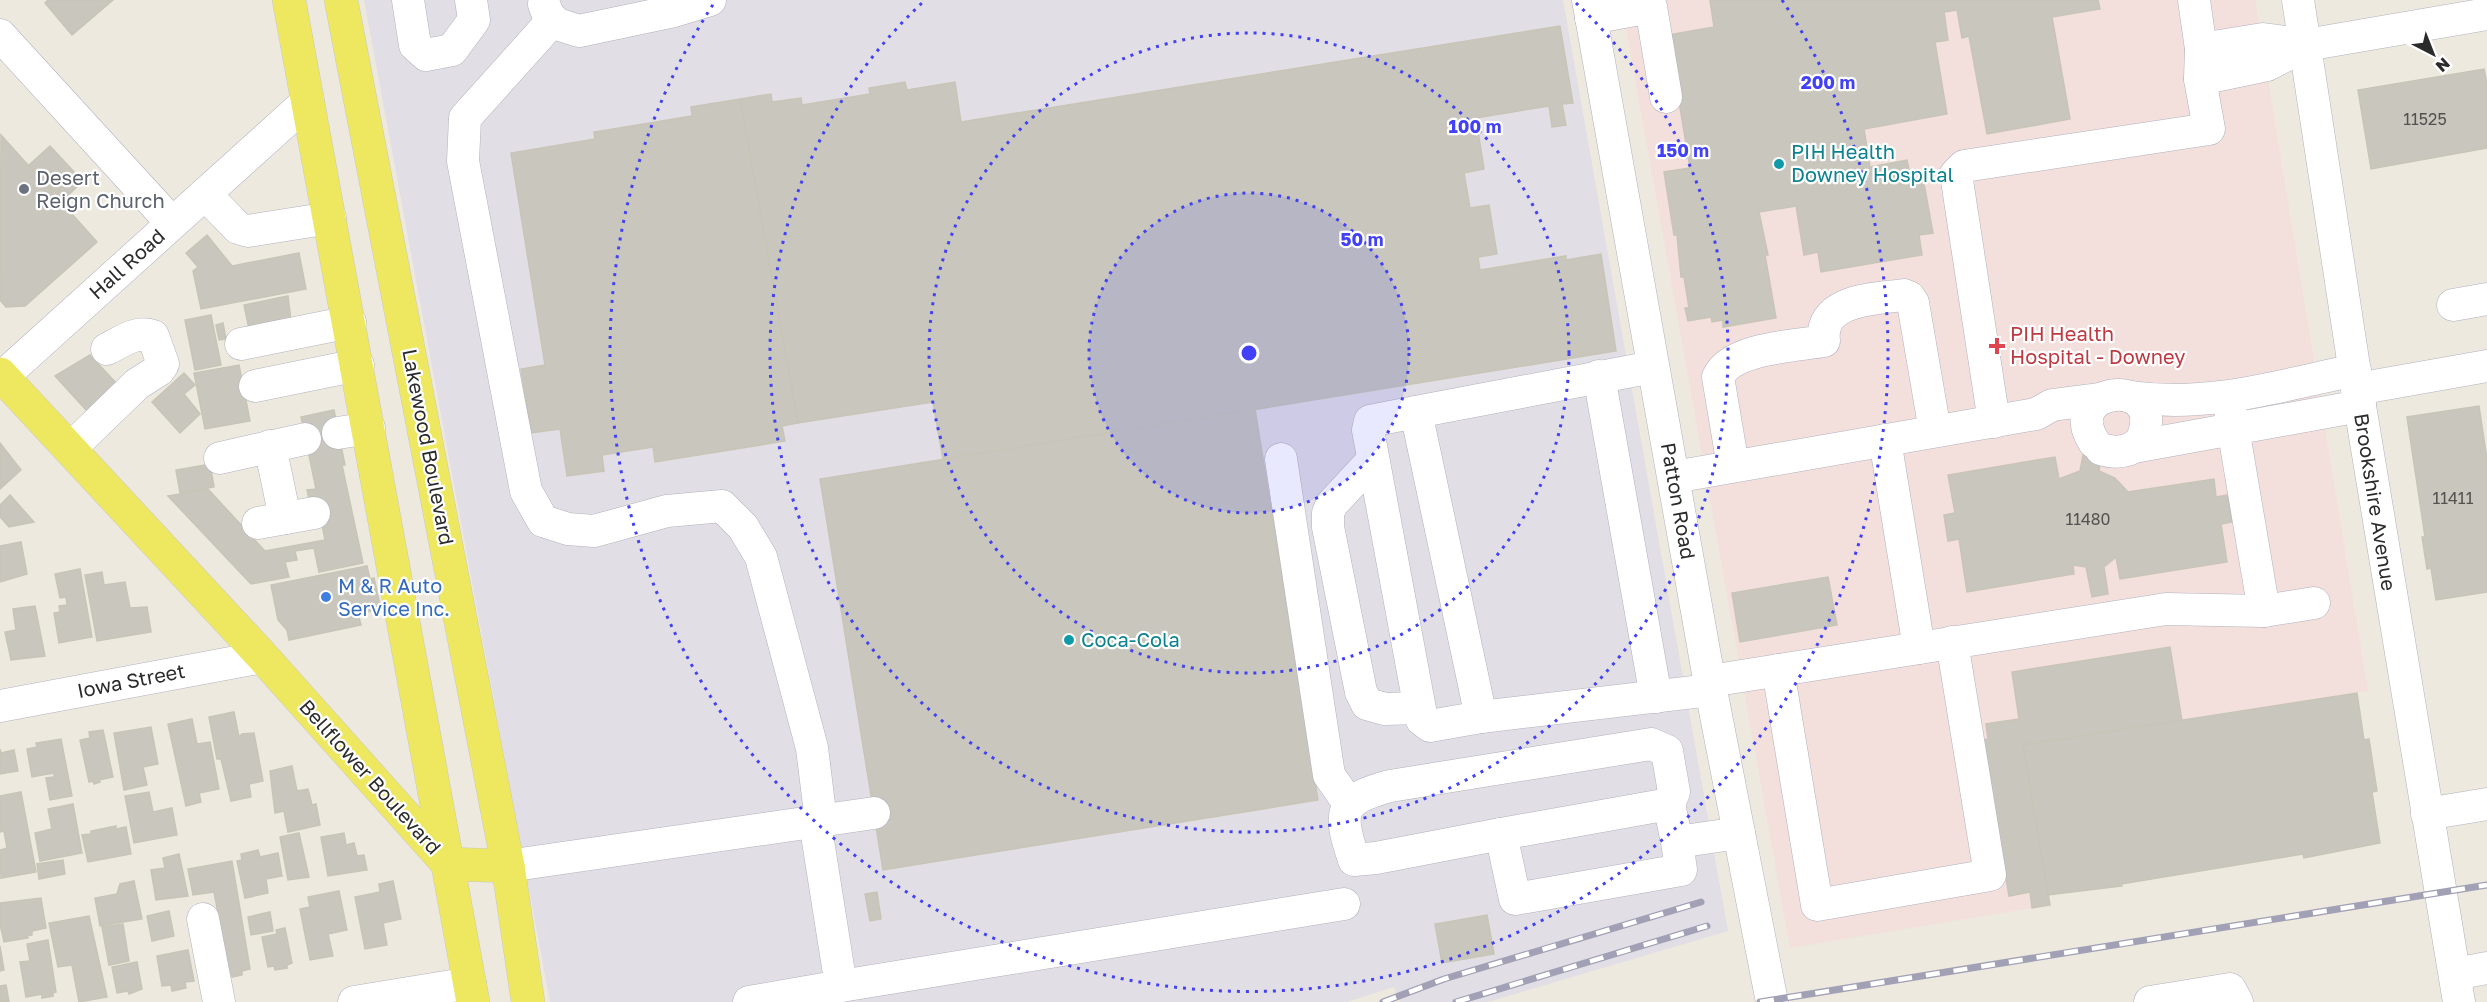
<svg xmlns="http://www.w3.org/2000/svg" width="2487" height="1002" viewBox="0 0 2487 1002" font-family="'Golos Text',sans-serif">
	<rect width="100%" height="100%" fill="#ede9de"/>
	<path fill="#e2dee5" d="M364 0H1563L1728 931 1488 1002H1400L1394 987 1347 1002H550Z"/>
	<path fill="#f3dfdb" d="M1621 0H2255L2368 691 2024 745 2050 905 1790 948Z"/>
	<g fill="#c8c6bd" stroke="#c8c5b7" stroke-width="1.5">
		<path d="M48 0H113L72 35 45 3Z"/>
		<path d="M1710 0H2098L2100 9 2052 17 2070 119 1987 134 1969 36 1962 38 1957 10 1944 12 1948 40 1935 42 1947 114 1864 129 1870 167 1907 160 1911 180 1923 178 1933 233 1919 235 1922 255 1821 272 1818 252 1804 255 1796 206 1759 212 1768 255H1765L1776 318 1723 327V320L1712 322 1711 317 1688 321 1685 308H1689L1684 277H1681L1677 235H1674L1664 172 1690 168 1668 35 1714 27Z"/>
		<path d="M1560 26 1573 103 1562 104 1566 125 1552 127 1549 106 1476 118 1484 169 1464 173 1470 208 1489 205 1497 254 1478 257 1480 270 1566 256V260L1601 254 1616 351 943 460 933 402 798 423 740 99 771 94 772 102 801 98 802 105 870 94 869 88 905 82 907 90 955 82 961 122Z"/>
		<path d="M2484 69 2487 84V148L2371 169 2358 90Z"/>
		<path d="M740 99 798 423 782 426 785 441 655 462 653 447 602 455 604 471 567 476 560 429 531 433 521 369 545 365 511 153 595 139 594 132 692 116 691 107Z"/>
		<path d="M1 135 97 242 25 306 6 307 0 300Z"/>
		<path d="M50 146 75 173 54 192 29 165Z"/>
		<path d="M72 177 79 185 62 201 55 193Z"/>
		<path d="M207 235 232 266 299 253 306 289 201 309 193 271 198 267 186 253Z"/>
		<path d="M288 296 292 329 250 334 244 305Z"/>
		<path d="M211 315 221 365 195 370 185 320Z"/>
		<path d="M223 323 226 339 219 340 216 325Z"/>
		<path d="M90 355 117 384 87 411 55 376Z"/>
		<path d="M239 365 250 421 205 429 194 373Z"/>
		<path d="M184 373 195 385 184 394 200 414 180 433 152 402Z"/>
		<path d="M2479 406 2487 459V592L2436 600 2431 568 2427 569 2422 537H2425L2407 417Z"/>
		<path d="M1255 409 1318 800 883 870 820 479Z"/>
		<path d="M334 410 345 465H342L363 563 319 572 314 548 295 551 297 560 285 562 289 577 251 584 168 496 208 489 265 551 325 540 317 498 309 499 307 490 316 489 301 417Z"/>
		<path d="M2086 440 2103 443 2099 471 2115 478 2128 492 2214 479 2216 497 2227 495 2232 522 2221 524 2227 562 2120 579 2116 557 2104 567 2108 594 2092 597 2086 567 2073 565 2074 574 1967 592 1959 539 1948 541 1944 515 1955 513 1948 475 2055 457 2059 479 2080 471Z"/>
		<path d="M0 443 21 470 0 489Z"/>
		<path d="M210 464 214 487 180 493 176 470Z"/>
		<path d="M10 495 34 522 9 527 0 517V505Z"/>
		<path d="M21 542 27 574 0 582V546Z"/>
		<path d="M367 566 370 579 374 578 381 609 358 614 361 625 289 640 287 630 278 620 271 585Z"/>
		<path d="M80 569 92 637 59 643 54 613 60 612 59 606 67 605 66 597 60 598 55 574Z"/>
		<path d="M102 572 104 585 125 582 130 608 147 607 151 632 97 641 85 575Z"/>
		<path d="M1828 577 1837 625 1740 642 1732 593Z"/>
		<path d="M35 606 45 656 11 660 5 632 16 630 13 609Z"/>
		<path d="M2170 647 2182 721 2023 745 2050 905 2032 908 2030 892 2009 896 1983 740 1988 739 1986 724 2019 719 2012 672Z"/>
		<path d="M2357 693 2364 740 2369 739 2377 791 2372 792 2380 843 2304 858 2303 854 2121 884 2122 886 2048 895 2023 745Z"/>
		<path d="M234 712 239 737 242 734 254 733 263 781 249 784 251 797 231 801 221 759H217L209 717Z"/>
		<path d="M192 719 197 744 210 742 219 789 199 793 201 802 186 806 168 724Z"/>
		<path d="M151 727 158 764 143 767 147 785 124 790 114 733Z"/>
		<path d="M103 730 113 777 99 780 100 782 94 784 93 781 89 782 80 740 90 738 89 732Z"/>
		<path d="M61 739 72 796 50 800 46 778 54 777V773L32 777 27 749 37 747 36 743Z"/>
		<path d="M0 749 1 753 14 750 18 771 0 774Z"/>
		<path d="M292 766 297 791 308 789 312 805 316 804 320 825 288 832 284 811 275 813 270 771Z"/>
		<path d="M21 792 36 872 1 878 0 850 7 848 4 831 0 832V796Z"/>
		<path d="M149 792 153 812 172 808 177 835 134 843 125 796Z"/>
		<path d="M73 804 82 853 40 861 35 833 52 829 48 809Z"/>
		<path d="M116 826V829L126 827 131 854 88 862 82 835 91 834V831Z"/>
		<path d="M299 833 309 877 288 880 280 837Z"/>
		<path d="M344 833 346 845 354 843 357 856 364 855 367 870 328 876 321 837Z"/>
		<path d="M258 850 260 857 278 853 282 876 266 879 268 893 245 898 237 861 242 860 241 854Z"/>
		<path d="M179 854 188 896 156 900 151 870 165 868 163 858Z"/>
		<path d="M63 860 65 874 39 879 37 864Z"/>
		<path d="M232 861 250 969 242 971V975L232 977 231 973 222 974 220 924 214 892 193 895 188 869Z"/>
		<path d="M134 881 142 919 100 926 95 898 117 894 120 884Z"/>
		<path d="M393 881 401 919 383 923 387 945 365 949 355 897 380 892 379 884Z"/>
		<path d="M339 891 347 930 328 934 333 956 310 960 300 909 310 907 308 897Z"/>
		<path d="M877 892 881 919 870 921 865 894Z"/>
		<path d="M41 898 46 928 32 931V935L27 936 28 938 4 942 0 924V903Z"/>
		<path d="M169 911 174 936 152 941 147 916Z"/>
		<path d="M270 912 273 931 251 935 248 917Z"/>
		<path d="M1487 915 1494 954 1442 963 1435 924Z"/>
		<path d="M89 916 107 997 79 1002 72 965 58 967 49 923Z"/>
		<path d="M123 924 129 961 109 965 102 927Z"/>
		<path d="M285 928 292 963 287 965V968L275 970 274 966 268 967 262 937 277 934 276 930Z"/>
		<path d="M48 940 56 992 53 993V996L42 998V994L26 997 20 962 30 961 27 944Z"/>
		<path d="M0 946 4 970 0 971Z"/>
		<path d="M188 950 194 981 185 982 186 988 172 991 171 985 162 986 157 956Z"/>
		<path d="M137 962 142 989 129 994 128 991 117 993 112 967Z"/>
		<path d="M6 985 9 1002H0V986Z"/>
	</g>
	<g fill="none" stroke-linecap="round" stroke-linejoin="round">
		<defs>
			<g id="minor">
				<path d="M408 0 415 45 426 55 452 50 474 20 471 0"/>
				<path d="M1588 0 1711 690 1772 1002"/>
				<path d="M2194 0 2201 49 2263 39 2306 45"/>
				<path d="M2298 0 2360 406 2459 1002"/>
				<path d="M544 4 548 15 557 24 579 31 674 11 710 0"/>
				<path d="M1591 18 1651 7 1666 97"/>
				<path d="M553 20 465 118 463 161 526 491 543 521 568 529 594 531 667 511 722 506 743 527 761 557 812 748 821 821"/>
				<path d="M0 35 172 223"/>
				<path d="M2200 79 2267 65 2306 45 2487 14"/>
				<path d="M205 194 238 228 248 231 330 218"/>
				<path d="M2453 305 2487 299"/>
				<path d="M241 344 350 322"/>
				<path d="M1653 367 1416 412 1481 717 1711 690"/>
				<path d="M1599 376 1656 697"/>
				<path d="M0 379 308 101"/>
				<path d="M255 386 358 365"/>
				<path d="M2357 389 2487 366"/>
				<path d="M2131 397C2210 408 2278 386 2355 370"/>
				<path d="M2230 410 2264 611"/>
				<path d="M1416 412 1370 421 1368 430 1422 720 1430 726 1481 717"/>
				<path d="M1994 422 1956 174 1964 166 2209 129 2200 79 2201 49"/>
				<path d="M338 433 369 428"/>
				<path d="M1885 440 1919 648"/>
				<path d="M2094 442C2060 389 2158 375 2145 430 2141 451 2119 455 2101 449"/>
				<path d="M270 446 285 518"/>
				<path d="M2134 447 2360 406"/>
				<path d="M70 449 137 384 159 370 163 364 153 336C137 330 121 342 107 349"/>
				<path d="M220 458 305 439"/>
				<path d="M1281 459 1329 775 1349 804"/>
				<path d="M1373 460 1332 504 1328 513V527L1361 692 1367 704 1385 709 1419 708"/>
				<path d="M1733 466 1718 377C1731 348 1794 346 1824 341 1819 299 1875 299 1904 295L1909 297 1913 303 1935 431"/>
				<path d="M1674 477 2036 414 2052 405 2099 399"/>
				<path d="M258 523 314 513"/>
				<path d="M1778 670 1817 905 1990 875 1952 642"/>
				<path d="M1710 681 2166 609 2264 611 2314 603"/>
				<path d="M0 706 263 657"/>
				<path d="M2427 814 2487 804"/>
				<path d="M815 822 841 986 1344 904"/>
				<path d="M1501 834 1376 858 1354 860C1338 812 1338 800 1390 786L1651 744 1667 751 1674 792 1669 804"/>
				<path d="M1677 842 1669 804 1501 834 1515 899 1681 870 1677 842 1739 833"/>
				<path d="M508 866 874 813"/>
				<path d="M203 919 219 1002"/>
				<path d="M2455 974 2487 968"/>
				<path d="M354 1002 470 983"/>
				<path d="M749 1002 841 986"/>
				<path d="M2150 1002 2230 989 2237 1002"/>
			</g>
			<g id="major">
				<path d="M289 0 473 1002"/>
				<path d="M341 0 508 866 528 1002"/>
				<path d="M0 374 263 657 448 864 508 866"/>
			</g>
		</defs>
		<use href="#minor" stroke="#b1b1bf" stroke-width="33"/>
		<use href="#major" stroke="#c8c8c8" stroke-width="34"/>
		<use href="#minor" stroke="#fff" stroke-width="32"/>
		<use href="#major" stroke="#eee861" stroke-width="33"/>
		<defs>
			<g id="rail">
				<path d="M1383 1002 1444 979 1701 902"/>
				<path d="M1456 1002 1707 926"/>
				<path d="M1760 1002 2487 885"/>
			</g>
		</defs>
		<use href="#rail" stroke="#a1a0b5" stroke-width="7"/>
		<use href="#rail" stroke="#fff" stroke-width="4.5" stroke-dasharray="14" stroke-linecap="butt"/>
	</g>
	<circle cx="1249" cy="353" r="160" fill="#4241f7" fill-opacity=".12"/>
	<g fill="none" stroke="#4241f7" stroke-width="3" stroke-dasharray="3 6">
		<circle cx="1249" cy="353" r="160"/>
		<circle cx="1249" cy="353" r="320"/>
		<path d="M1576 3A479 479 0 1 1 922 3"/>
		<path d="M1782 0A639 639 0 1 1 716 0"/>
	</g>
	<g fill="#0f9aa8" stroke="#fff" stroke-width="2">
		<circle cx="1779" cy="164" r="6"/>
		<circle cx="1069" cy="640" r="6"/>
	</g>
	<circle fill="#6b7280" stroke="#fff" stroke-width="2" cx="24" cy="189" r="6"/>
	<path fill="#e0444e" stroke="#fff" stroke-width="2" d="M1994 337h6v6h6v6h-6v6h-6v-6h-6v-6h6z"/>
	<circle fill="#3f7fe0" stroke="#fff" stroke-width="2" cx="326" cy="597" r="6"/>
	<g text-anchor="middle" stroke-width="4.5" stroke-linejoin="round" paint-order="stroke">
		<g font-size="16" fill="#525250">
			<text x="2425" y="125">11525</text>
			<text x="2453" y="504">11411</text>
			<text x="2088" y="525">11480</text>
		</g>
		<g font-size="20" fill="#0d838f" stroke="#fff" text-anchor="start">
			<text x="1791" y="159">PIH Health<tspan x="1791" dy="23">Downey Hospital</tspan></text>
			<text x="1081" y="647">Coca-Cola</text>
		</g>
		<g font-size="20" fill="#5b616d" stroke="#fff" text-anchor="start">
			<text x="36" y="185">Desert<tspan x="36" dy="23">Reign Church</tspan></text>
		</g>
		<g font-size="20" fill="#2b2b2b" stroke="#fff">
			<text transform="translate(127 264) rotate(-42)" y="7">Hall Road</text>
			<text transform="translate(428 447) rotate(79)" y="7">Lakewood Boulevard</text>
			<text transform="translate(1678 501) rotate(80)" y="7">Patton Road</text>
			<text transform="translate(2375 502) rotate(81)" y="7">Brookshire Avenue</text>
			<text transform="translate(131 681) rotate(-11)" y="7">Iowa Street</text>
			<text transform="translate(370 777) rotate(48)" y="7">Bellflower Boulevard</text>
		</g>
		<g font-size="20" fill="#be3a42" stroke="#fff" text-anchor="start">
			<text x="2010" y="341">PIH Health<tspan x="2010" dy="23">Hospital - Downey</tspan></text>
		</g>
		<g font-size="20" fill="#366cbe" stroke="#fff" text-anchor="start">
			<text x="338" y="593">M &amp; R Auto<tspan x="338" dy="23">Service Inc.</tspan></text>
		</g>
	</g>
	<circle cx="1249" cy="353" r="9" fill="#4241f7" stroke="#fff" stroke-width="3"/>
	<g font-size="18" text-anchor="middle" font-weight="bold" fill="#4241f7" stroke="#fff" stroke-width="4.5" stroke-linejoin="round" paint-order="stroke">
		<text x="1828" y="89">200 m</text>
		<text x="1475" y="133">100 m</text>
		<text x="1683" y="157">150 m</text>
		<text x="1362" y="246">50 m</text>
	</g>
	<g transform="translate(2433 54) rotate(138)" stroke="#ffffff" stroke-width="4.5" paint-order="stroke">
	<path d="M0-4.5L10 22L0 15L-10 22Z" fill="#2b2b2b"/>
	<text y="-9" font-size="16" font-weight="bold" text-anchor="middle" fill="#2b2b2b">N</text>
	</g>
</svg>
